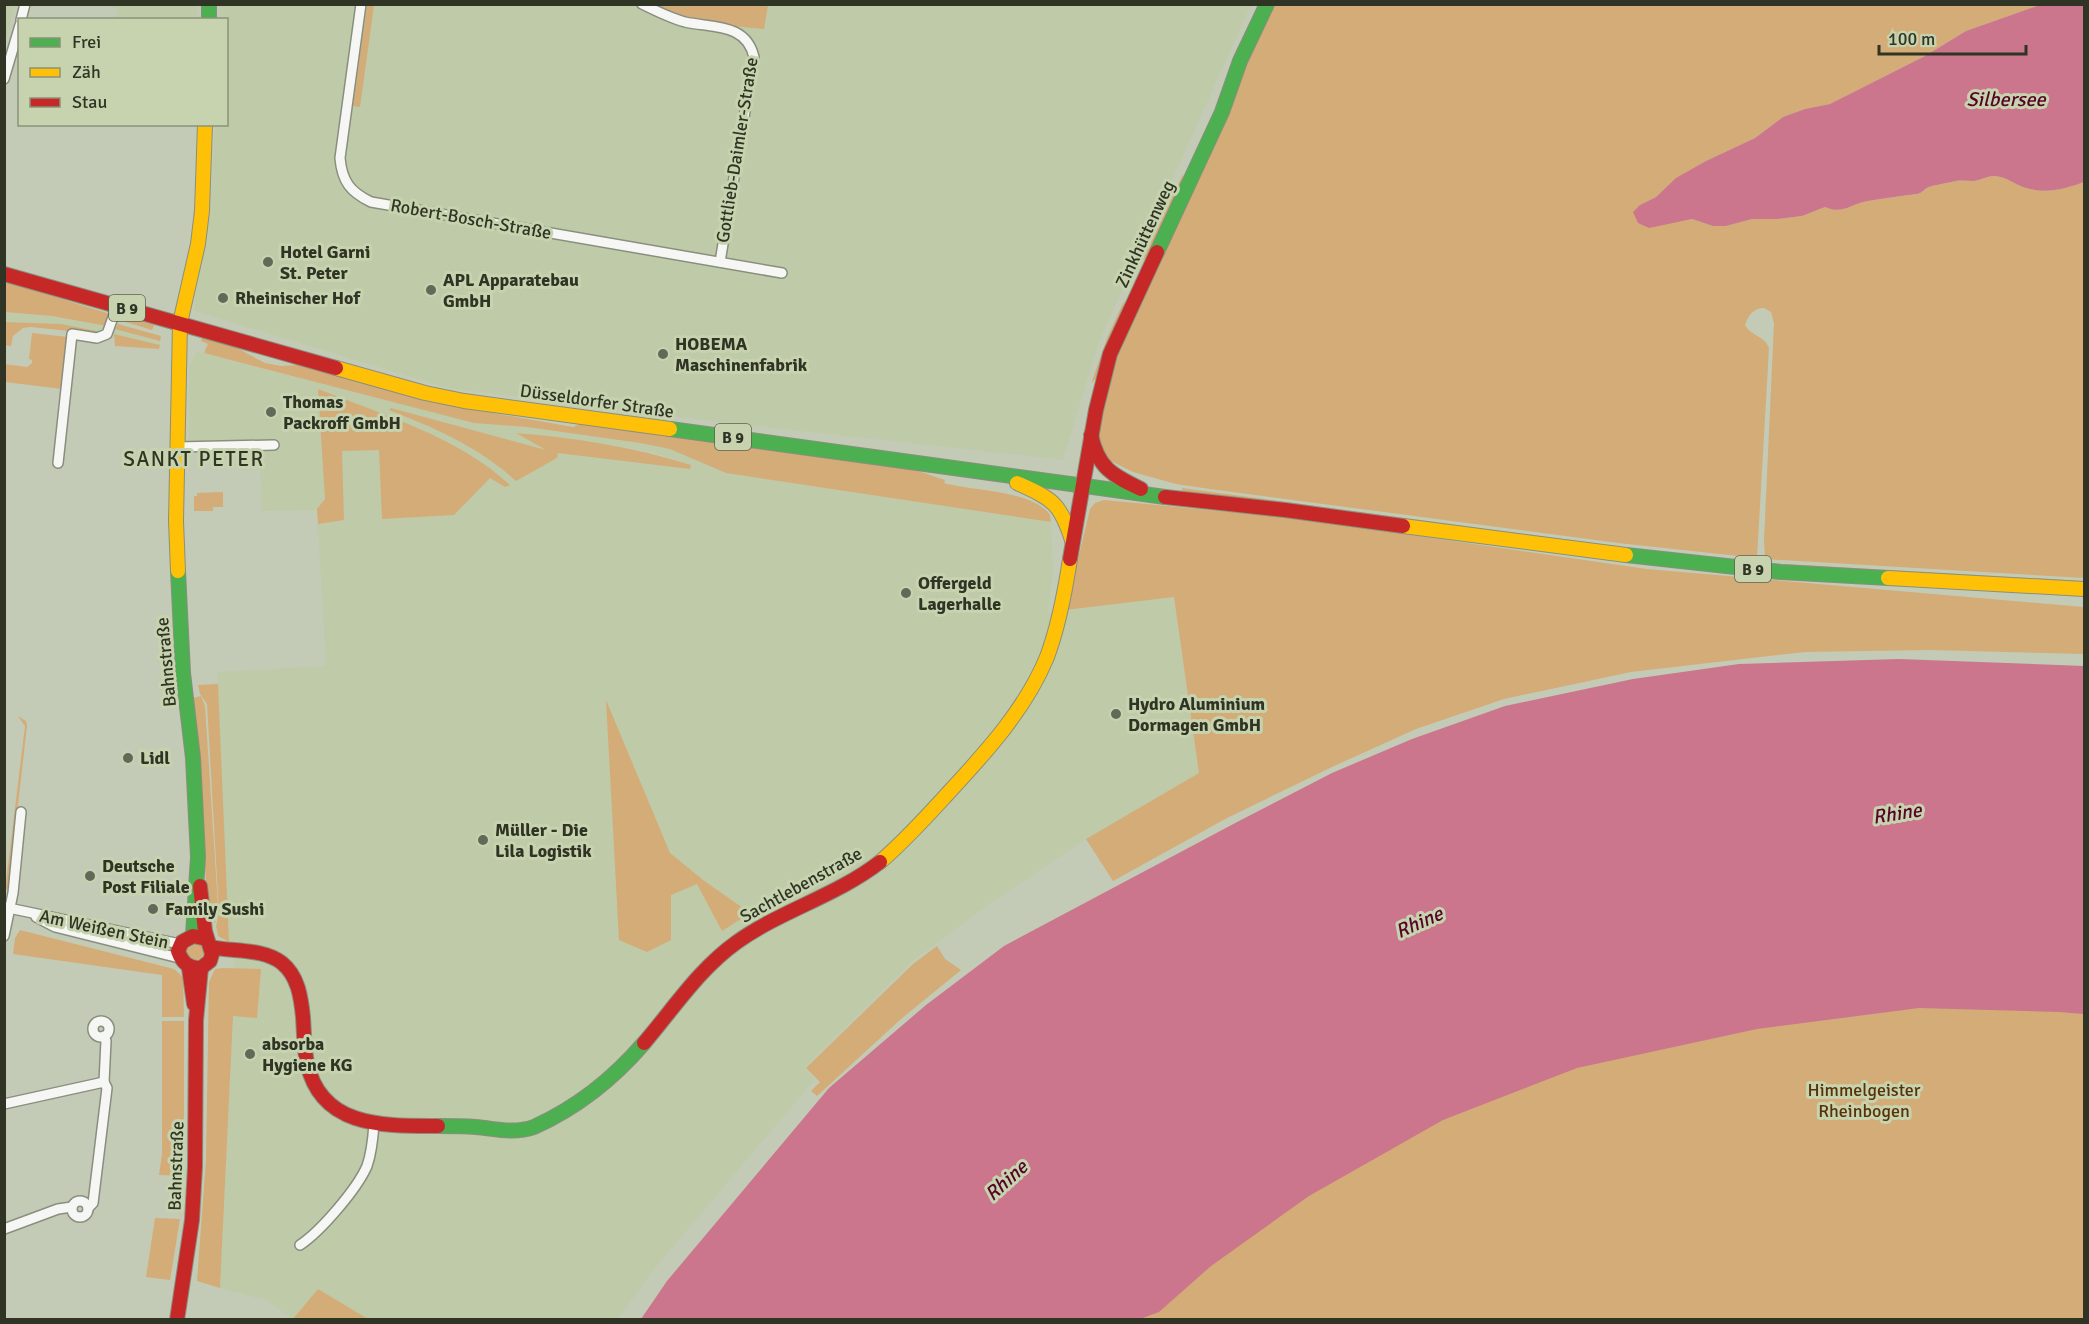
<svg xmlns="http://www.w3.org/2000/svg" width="2089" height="1324" viewBox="0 0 2089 1324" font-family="Signika,sans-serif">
	<rect width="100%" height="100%" fill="#c3cbb6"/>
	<g fill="#bfcaa9" fill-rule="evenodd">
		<path d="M5 4 15 5 5 43 4 5Z"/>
		<path d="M103 5H197L198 19H116L118 9Z"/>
		<path d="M220 5H1251L1099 342 1063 460 728 423 447 388 195 311 194 305 210 215 215 125 226 124V20L220 19Z"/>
		<path d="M5 312 52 316 107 326 160 341V345L99 331 61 324 5 322Z"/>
		<path d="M197 352 242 361 474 423 527 427 640 443 670 449 726 473 1051 522 1053 573 1048 613 1174 597 1199 773 1086 839 991 903 914 960 804 1068 815 1079 656 1267 618 1319H368L318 1289 293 1319 266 1300 220 1288 233 1015 260 969 235 968 229 942 217 672 326 666 317 510 262 511 259 449H189V366ZM518 433 630 448 654 453 691 465 533 442Z"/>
	</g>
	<g fill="#d4ac77">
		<path d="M367 5H374L360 107 353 106Z"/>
		<path d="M650 5H768L764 29C725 26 685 20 650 5Z"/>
		<path d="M1274 5H2059L2037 6 1966 31 1925 56 1830 104 1805 109 1783 117 1755 138 1706 161 1677 178 1656 197 1640 205 1682 221 1692 219 1713 226H1726L1752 219H1778L1802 216 1825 207C1843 215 1850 204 1868 201 1884 198 1901 196 1918 194 1923 193 1925 189 1929 187 1930 186 1952 182 1956 181 1962 180 1968 181 1974 181 1980 180 1986 177 1992 176 2005 175 2015 185 2026 188 2046 194 2065 189 2084 182V578L1765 559 1764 540 1774 323 1771 312 1764 308C1754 308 1748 315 1745 325 1751 336 1765 336 1769 348L1757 558 1618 543 1210 489 1176 484 1133 472 1111 461 1107 463 1099 442V418L1113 358 1131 327 1138 302Z"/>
		<path d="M1183 174 1182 184C1175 200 1155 252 1142 261Z"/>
		<path d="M4 281 110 314 107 326 52 316 5 312Z"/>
		<path d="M1124 301 1123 310 1096 378 1091 384 1107 338Z"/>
		<path d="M121 316 154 325 152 330 119 320Z"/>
		<path d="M5 322 61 324 102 332 97 334 31 327 23 328 13 336 11 346 5 345Z"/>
		<path d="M118 324 161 336 160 341 115 329Z"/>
		<path d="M32 333 68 337 62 389 5 382 4 364 27 367 32 363V360L29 359Z"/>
		<path d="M114 334 160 345 159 349 115 346Z"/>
		<path d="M202 338 235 347 265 363 281 366 298 365 425 401 573 427 582 423 903 466 945 480 944 483C971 491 1033 490 1050 515L1051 522 726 473 670 449 640 443 527 427 474 423 204 353 208 344 201 341Z"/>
		<path d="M318 389C383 415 457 436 510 485L505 487 490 478 454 515 382 519 379 450 342 451 344 520 318 524 317 509 325 499Z"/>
		<path d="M391 408 546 450 516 433C576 438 634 447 691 465L690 469 558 453 557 458 516 481C479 447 435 428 389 410Z"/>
		<path d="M1182 488 1622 547 1621 549 1182 491Z"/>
		<path d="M223 492V507H213V511H194V496H197V493Z"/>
		<path d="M1104 500 1294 518 1647 569 2084 607V654L1930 650 1805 652 1631 672 1504 699 1416 729 1332 767 1227 818 1113 881 1086 839 1199 773 1174 597 1066 610 1090 509 1095 503Z"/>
		<path d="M1785 564 2084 581V583L1785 566Z"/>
		<path d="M218 684 229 942 218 936 216 926 219 913 207 704 200 694 198 685Z"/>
		<path d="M201 696 205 706 218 906 215 924 214 920 209 923 193 698Z"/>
		<path d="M606 700 670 853 703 880 750 913 722 931 697 884 671 895V940L647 952 619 940Z"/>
		<path d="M18 716 26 721 27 726 9 884 8 889 5 890 25 726Z"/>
		<path d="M2084 879V1319L921 1320 1012 1225Z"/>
		<path d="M20 930 174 969 183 977 184 1017H162V975L13 954 15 938Z"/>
		<circle cx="195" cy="951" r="9"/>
		<path d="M937 946 945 959 961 970 901 1019 817 1096 811 1091 820 1082 806 1068 913 964Z"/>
		<path d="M222 968 261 969 257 1018 233 1016 220 1288 197 1281 206 1160 209 982 215 969Z"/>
		<path d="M162 1021H184V1176L159 1175 162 1154Z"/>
		<path d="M155 1218 180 1219 170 1280 146 1277Z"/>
		<path d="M318 1289 368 1319H293Z"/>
	</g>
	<g fill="#cb768c">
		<path d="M2059 4 2084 5V182C2065 189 2046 194 2026 188 2015 185 2005 175 1992 176 1986 177 1980 180 1974 181 1968 181 1962 180 1956 181 1952 182 1930 186 1929 187 1924 189 1923 193 1917 194 1901 196 1884 198 1868 201 1850 204 1843 215 1825 207L1802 216 1778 219H1752L1726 226H1713L1692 219 1649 228 1638 223 1633 212 1640 205 1656 197 1676 178 1706 161 1755 138 1783 117 1805 109 1830 104 1925 56 1966 31 2037 6Z"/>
		<path d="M1899 659 2084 666V1014L2059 1012 1919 1008 1757 1029 1577 1068 1443 1120 1309 1196 1211 1266 1159 1312 1140 1319H641L667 1281 829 1088 926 1005 1004 946 1239 821 1332 773 1412 739 1505 706 1633 679 1739 664Z"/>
	</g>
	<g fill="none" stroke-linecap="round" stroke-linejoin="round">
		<defs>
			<g id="street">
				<path d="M361 4 340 158C342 181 350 192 371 202L782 273"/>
				<path d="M642 4C656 11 670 18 685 22 713 28 746 23 754 57L720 262"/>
				<path d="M21 20 25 4"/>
				<path d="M4 79 20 25"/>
				<path d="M177 447 274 445"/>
				<path d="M58 463 72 334 97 338 107 334 117 306"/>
				<path d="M4 907 180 944"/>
				<path d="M36 917 55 927 179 958"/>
				<path d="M4 936 13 893 21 812"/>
				<circle cx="101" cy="1029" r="8"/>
				<path d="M4 1104 104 1082"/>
				<circle cx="80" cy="1209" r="8"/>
				<path d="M88 1208 93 1203 107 1088 104 1082 106 1041 104 1036"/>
				<path d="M4 1229 58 1209 72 1207"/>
				<path d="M300 1245C321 1231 357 1189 367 1166 372 1152 373 1138 374 1124"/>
			</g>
			<g id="fast">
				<path d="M209 4V20"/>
				<path d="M1157 252 1222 112 1240 61 1267 4"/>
				<path d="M670 429 1165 497"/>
				<path d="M1626 555 1781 572 1888 578"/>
				<path d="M178 571 183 673 193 758 198 857 193 935"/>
				<path d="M438 1126C450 1126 464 1126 476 1127 497 1129 514 1134 534 1127 576 1108 614 1078 644 1043"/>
			</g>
			<g id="slow">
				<path d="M336 368 425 393 464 401 670 429"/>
				<path d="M1017 483C1052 499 1060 502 1072 540"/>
				<path d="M1403 526 1626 555"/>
				<path d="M178 571 176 521 180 323 198 244 202 211 205 124"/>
				<path d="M1888 578 2084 589"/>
				<path d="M880 862C906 840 928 815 951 790 988 750 1026 708 1047 657 1059 625 1065 592 1070 559"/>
			</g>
			<g id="jam">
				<path d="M4 274 336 368"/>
				<path d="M1091 435C1098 468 1112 475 1141 489"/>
				<path d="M1165 497 1285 510 1403 526"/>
				<path d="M1070 559 1096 410 1110 354 1157 252"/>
				<path d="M200 886 205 931 212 954 210 961 201 968C188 969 182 962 178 951L182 942 193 936 207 939"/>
				<path d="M211 947C233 952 263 948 282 963 298 976 301 997 303 1017 304 1032 304 1048 307 1063 321 1128 384 1126 438 1126"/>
				<path d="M189 968 194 1004"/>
				<path d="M644 1043C674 1008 699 969 737 942 782 910 836 896 880 862"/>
				<path d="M177 1320 192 1220 195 1167 196 1020 201 968"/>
			</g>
		</defs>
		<use href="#street" stroke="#898f7f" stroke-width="12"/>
		<use href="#fast" stroke="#898f7f" stroke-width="16"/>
		<use href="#slow" stroke="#898f7f" stroke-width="16"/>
		<use href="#jam" stroke="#898f7f" stroke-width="16"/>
		<use href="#street" stroke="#f6f7f4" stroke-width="9"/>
		<use href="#fast" stroke="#4caf50" stroke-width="14"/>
		<use href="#slow" stroke="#ffc107" stroke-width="14"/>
		<use href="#jam" stroke="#c62828" stroke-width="14"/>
	</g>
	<g fill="#636958" stroke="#c6d3ae" stroke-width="2">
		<circle cx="268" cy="262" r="6"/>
		<circle cx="431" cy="290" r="6"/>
		<circle cx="223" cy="298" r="6"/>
		<circle cx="663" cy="354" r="6"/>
		<circle cx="271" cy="412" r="6"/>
		<circle cx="906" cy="593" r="6"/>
		<circle cx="1116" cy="714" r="6"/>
		<circle cx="128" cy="758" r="6"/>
		<circle cx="483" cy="840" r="6"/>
		<circle cx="90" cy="876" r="6"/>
		<circle cx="153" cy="909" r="6"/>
		<circle cx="250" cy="1054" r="6"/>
	</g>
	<g text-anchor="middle" stroke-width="6" stroke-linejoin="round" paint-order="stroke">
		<g fill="#c6d3ae" stroke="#5c644e" stroke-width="1.5">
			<rect x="109" y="295" width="36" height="26" rx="4.5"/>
			<rect x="715" y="424" width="36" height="26" rx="4.5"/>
			<rect x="1735" y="556" width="36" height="26" rx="4.5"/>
		</g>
		<g font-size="16" font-weight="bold" fill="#2f3425">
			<text x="127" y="314">B 9</text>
			<text x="733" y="443">B 9</text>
			<text x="1753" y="575">B 9</text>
		</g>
		<g font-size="18" fill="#2f3425" stroke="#c6d3ae">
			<text transform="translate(737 150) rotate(-81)" y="6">Gottlieb-Daimler-Straße</text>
			<text transform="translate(471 219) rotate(10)" y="6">Robert-Bosch-Straße</text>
			<text transform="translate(1145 234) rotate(-65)" y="6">Zinkhüttenweg</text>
			<text transform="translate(597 401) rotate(8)" y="6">Düsseldorfer Straße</text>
			<text transform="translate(166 662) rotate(-95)" y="6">Bahnstraße</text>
			<text transform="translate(801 885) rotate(-29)" y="6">Sachtlebenstraße</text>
			<text transform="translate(104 929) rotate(12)" y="6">Am Weißen Stein</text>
			<text transform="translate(176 1166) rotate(-88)" y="6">Bahnstraße</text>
		</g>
		<g font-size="18" font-weight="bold" fill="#2f3425" stroke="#c6d3ae" text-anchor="start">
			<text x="280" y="258">Hotel Garni<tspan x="280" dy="21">St. Peter</tspan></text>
			<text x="443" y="286">APL Apparatebau<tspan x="443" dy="21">GmbH</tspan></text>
			<text x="235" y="304">Rheinischer Hof</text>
			<text x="675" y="350">HOBEMA<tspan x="675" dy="21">Maschinenfabrik</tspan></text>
			<text x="283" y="408">Thomas<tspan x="283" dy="21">Packroff GmbH</tspan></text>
			<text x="918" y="589">Offergeld<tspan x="918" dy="21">Lagerhalle</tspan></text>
			<text x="1128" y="710">Hydro Aluminium<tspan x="1128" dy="21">Dormagen GmbH</tspan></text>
			<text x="140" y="764">Lidl</text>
			<text x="495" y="836">Müller - Die<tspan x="495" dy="21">Lila Logistik</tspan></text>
			<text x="102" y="872">Deutsche<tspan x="102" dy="21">Post Filiale</tspan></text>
			<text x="165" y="915">Family Sushi</text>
			<text x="262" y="1050">absorba<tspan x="262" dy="21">Hygiene KG</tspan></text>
		</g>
		<g font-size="18" fill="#583206" stroke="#c6d3ae">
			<text x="1864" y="1096">Himmelgeister<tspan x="1864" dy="21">Rheinbogen</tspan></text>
		</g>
		<g font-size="20" font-style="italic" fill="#560327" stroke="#c6d3ae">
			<text x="2006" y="106">Silbersee</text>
			<text transform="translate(1897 813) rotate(-9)" y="7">Rhine</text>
			<text transform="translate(1419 922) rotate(-24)" y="7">Rhine</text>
			<text transform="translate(1006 1180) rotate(-42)" y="7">Rhine</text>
		</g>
		<g font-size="21" letter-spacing="1.5" fill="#2f3425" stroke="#c6d3ae">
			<text x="194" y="466">SANKT PETER</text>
		</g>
	</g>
	<rect width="2089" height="1324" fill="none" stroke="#2f3425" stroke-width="12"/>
	<rect x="18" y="18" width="210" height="108" fill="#c6d3ae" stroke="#8a9377" stroke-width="1.5"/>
	<rect x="30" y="38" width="30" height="9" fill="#4caf50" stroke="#8a9377" stroke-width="1.5"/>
	<text x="72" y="48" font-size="18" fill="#2f3425">Frei</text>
	<rect x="30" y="68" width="30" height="9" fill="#ffc107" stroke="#8a9377" stroke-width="1.5"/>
	<text x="72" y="78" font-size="18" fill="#2f3425">Zäh</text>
	<rect x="30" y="98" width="30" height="9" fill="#c62828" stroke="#8a9377" stroke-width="1.5"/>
	<text x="72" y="108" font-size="18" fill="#2f3425">Stau</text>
	<path d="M1879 45v9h147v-9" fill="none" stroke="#2f3425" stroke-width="3"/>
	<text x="1888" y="45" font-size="18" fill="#2f3425" stroke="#c6d3ae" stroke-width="4.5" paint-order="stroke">100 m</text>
</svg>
